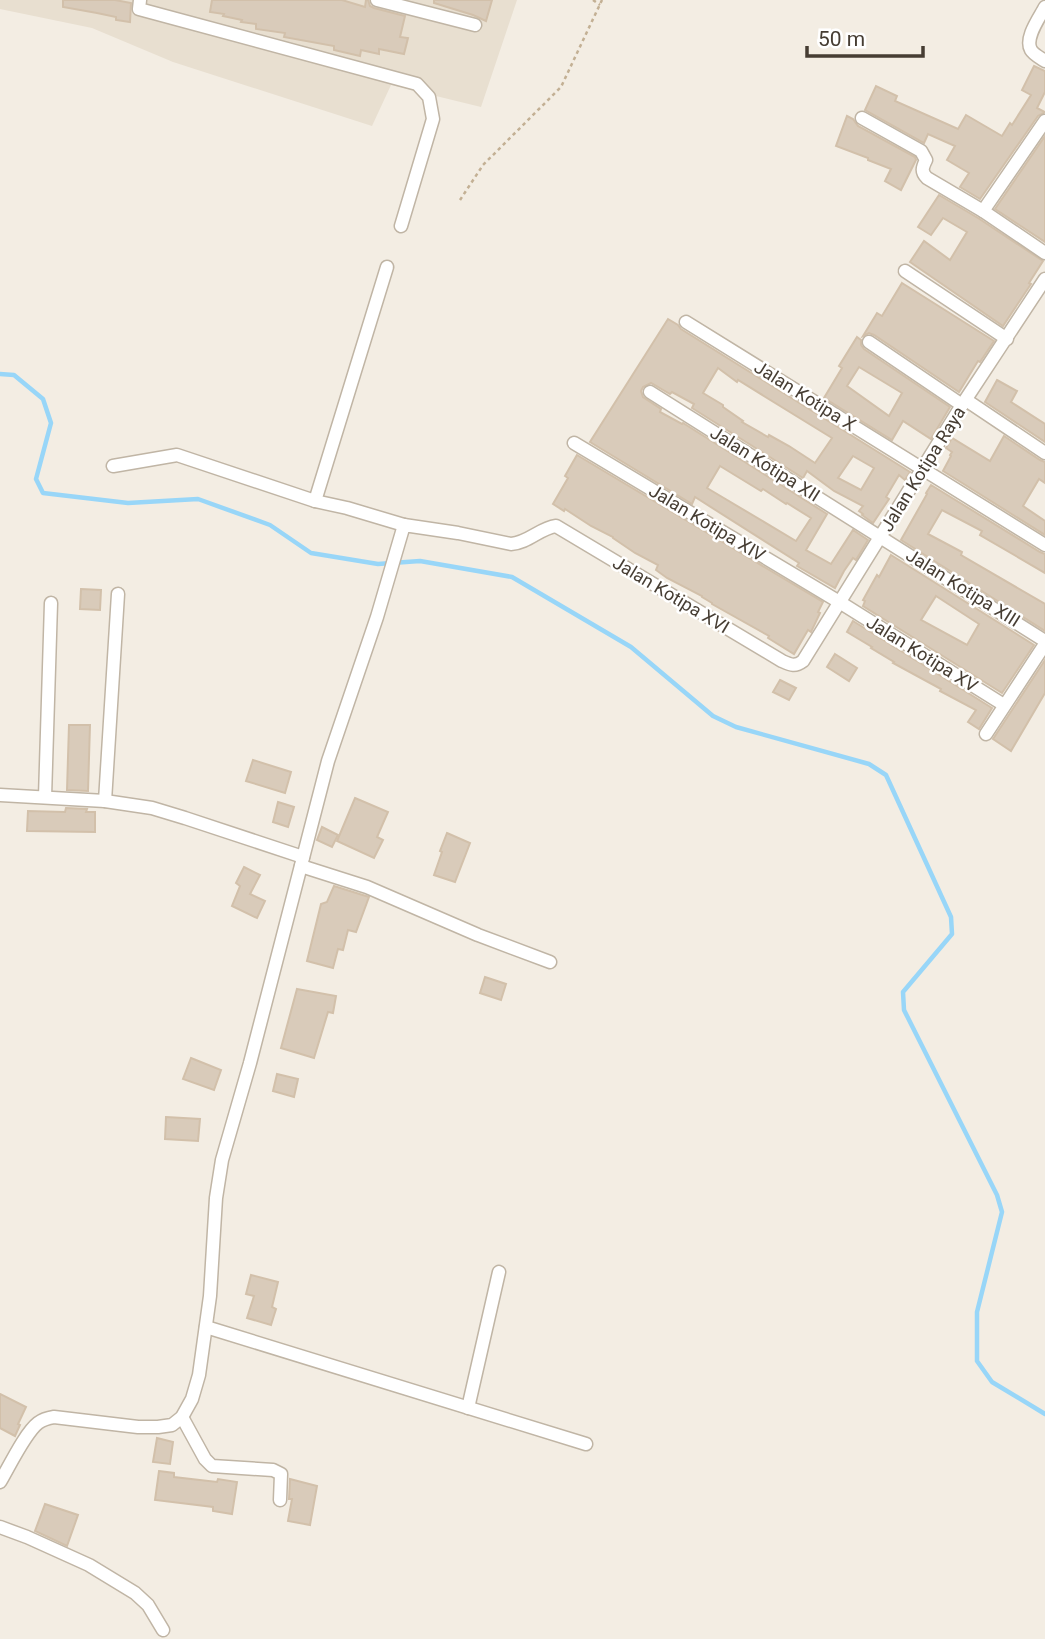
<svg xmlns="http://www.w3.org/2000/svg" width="1045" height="1639" viewBox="0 0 1045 1639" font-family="Roboto,sans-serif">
	<rect width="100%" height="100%" fill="#f3ede3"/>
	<path fill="#e8dfd0" d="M0 0H517L481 107 391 85 372 126 173 62 92 28 0 9Z"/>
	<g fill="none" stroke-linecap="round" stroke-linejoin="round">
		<path stroke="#98d6f8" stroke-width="4.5" d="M0 374 14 375 43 399 51 423 36 479 43 493 128 503 198 499 270 525 311 553 378 564 420 561 512 577 631 647 713 716 736 727 869 764 886 775 951 917 952 934 903 992 904 1010 997 1195 1002 1212 977 1312V1361L992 1382 1045 1414"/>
	</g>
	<g fill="#d9cbba" stroke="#d2c0aa" stroke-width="2" fill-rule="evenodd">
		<path d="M63 0H115L131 3 130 22 116 20V17L97 13 63 7Z"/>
		<path d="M212 0H342L365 7 366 0H368L370 6 374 8 405 16 400 37 408 38 404 54 379 49V54L361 50 360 56 334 50V46L284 37 285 33 256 29V24L241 22 242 20 223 16 224 14 210 12Z"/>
		<path d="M434 0H492L486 21 473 15 434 3Z"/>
		<path d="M1034 66 1045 71V92L1037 108 1045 112 1038 116 980 199 960 187 969 173 947 160 955 146 928 134 924 143 865 110 876 86 897 96 895 101 958 129 966 115 1002 136 1010 123 1012 125 1031 95 1022 90Z"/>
		<path d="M847 116 853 119 858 126 915 157 916 160 901 190 885 181 891 169 868 160V158L836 146Z"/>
		<path d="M1045 136V242L995 209Z"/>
		<path d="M939 195 978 218 1043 261 1029 283 1031 284 1003 326 910 262 924 241 950 260 967 232 943 218 931 235 918 227Z"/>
		<path d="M902 283 994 341 980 362 978 361 959 392 874 335 869 333 863 336 877 313 882 316Z"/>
		<path d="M668 319 678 325 681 329 910 472 905 480 899 475 886 497 889 499 873 523 862 515 863 514 859 511 863 506 834 491 807 471 803 478 692 408 694 404 672 392 670 394 651 383 643 387 641 391 643 397 661 409 660 412 682 424 683 423 827 514 806 550 831 564 853 530 868 540 856 560 853 558 844 571 835 588 797 566 799 563 695 497 692 504 590 442ZM718 368 737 382 738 380 832 438 815 463 789 446 769 435 768 437 742 422 743 421 723 407V405L703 393ZM853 456 874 468 861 490 838 478ZM720 466 761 491 763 489 786 504 787 503 811 518 796 541 707 488Z"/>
		<path d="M857 337 861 340V345L864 349 950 407 931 439 903 421 892 440 824 398 842 368 839 366ZM859 367 902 393 889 416 847 386Z"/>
		<path d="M997 380 1017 391 1011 402 1045 424V442L985 402Z"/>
		<path d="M1004 436 1040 460 1045 462V483L1039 479 1023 506 1045 521V535L943 471 951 456 950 455 952 452 946 448 952 438 990 461Z"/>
		<path d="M577 455 823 602 818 612 820 613 811 632 808 630 794 654 768 638 769 636 712 604V603L702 597V596L667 578 656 570 658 565 635 553 613 538V537L591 526 565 509 564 511 553 504 568 478 565 476Z"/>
		<path d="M931 485 1040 552 1045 554V573L980 535 982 531 942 510 928 534 962 552 961 555 1045 604V631L901 540 927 494 926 493Z"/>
		<path d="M891 555 1034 645 1002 693 863 606 865 601 863 600 877 575 879 577ZM936 596 979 624 967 645 921 620Z"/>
		<path d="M81 589 101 590 100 610 80 609Z"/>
		<path d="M853 621 992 708 979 729 968 722 976 710 940 691 941 689 893 663 894 662 871 648 872 647 847 632Z"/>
		<path d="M835 654 857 668 849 681 827 667Z"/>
		<path d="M1045 660V693L1011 751 993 739Z"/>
		<path d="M780 680 796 688 789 700 773 692Z"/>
		<path d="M69 725H90L88 791 67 790Z"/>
		<path d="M253 760 291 772 285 793 246 781Z"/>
		<path d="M355 798 388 812 377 837 383 840 374 858 337 841Z"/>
		<path d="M278 802 294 807 288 827 273 822Z"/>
		<path d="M66 808 87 809 86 812H95V832L27 831 28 811 65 812Z"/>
		<path d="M322 827 338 835 332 847 317 840Z"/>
		<path d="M447 833 470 843 455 882 434 875 442 852 440 851Z"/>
		<path d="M244 867 260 875 250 894 265 901 257 918 232 906 240 886 236 883Z"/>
		<path d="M334 886 369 897 356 932 348 930 343 950 338 949 333 968 307 961 321 904 327 902Z"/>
		<path d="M485 977 506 984 501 1000 480 993Z"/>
		<path d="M297 989 336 996 333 1013 328 1012 314 1058 281 1048Z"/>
		<path d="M191 1058 221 1070 214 1090 183 1079Z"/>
		<path d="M277 1074 298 1079 294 1097 273 1091Z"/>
		<path d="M166 1117 200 1119 198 1141 165 1139Z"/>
		<path d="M251 1275 278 1282 272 1307 276 1309 271 1325 247 1318 254 1296 246 1294Z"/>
		<path d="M0 1394 26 1407 18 1424 20 1425 15 1436 0 1428Z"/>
		<path d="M157 1438 173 1442 170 1464 153 1462Z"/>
		<path d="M159 1471 174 1473V1477L217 1482 218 1479 237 1482 232 1514 213 1511V1507L155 1500Z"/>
		<path d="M290 1479 317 1486 310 1525 288 1521 292 1499H289Z"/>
		<path d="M45 1504 78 1515 67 1546 35 1531Z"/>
	</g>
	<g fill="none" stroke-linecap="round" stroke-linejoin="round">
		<defs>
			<g id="street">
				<path d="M140 0 139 9 417 84 429 97 433 119 401 226"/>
				<path d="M377 0 475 25"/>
				<path d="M1045 7C1040 17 1024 38 1031 50 1034 55 1041 58 1045 61"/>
				<path d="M862 118 921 151 926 160C922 168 921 172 927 178L983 211 1045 253"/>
				<path d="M983 211 1045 121"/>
				<path d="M905 271 1007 339"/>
				<path d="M686 322 1045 545"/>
				<path d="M869 342 962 405"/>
				<path d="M650 392 1045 641"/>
				<path d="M966 400 1045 453"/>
				<path d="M574 443 841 603 1004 705"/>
				<path d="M113 466 177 455 315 501 347 508 404 525"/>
				<path d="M315 501 387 267"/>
				<path d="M986 734 1045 644"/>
				<path d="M0 795 105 801 152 808 185 818 303 857"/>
				<path d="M45 797 51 603"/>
				<path d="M105 801 118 594"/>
				<path d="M301 866 367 887 478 935 550 962"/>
				<path d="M206 1327 586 1444"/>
				<path d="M468 1408 499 1272"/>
				<path d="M182 1417 205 1459 212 1466 273 1470 281 1474 280 1500"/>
				<path d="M0 1482C9 1467 25 1433 38 1423 42 1420 48 1418 54 1417L138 1427H158L172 1425 182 1417 192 1399 199 1375 210 1296 216 1198 222 1160 250 1063 328 761 377 617 404 525 458 533 511 544C528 543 540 528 556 526L782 661C791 665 795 667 803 661L962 405 1045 279"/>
				<path d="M0 1527 27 1537 89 1565 135 1593 148 1605 163 1630"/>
			</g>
		</defs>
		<use href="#street" stroke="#c0b5a5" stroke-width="15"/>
		<g stroke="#c3b094" stroke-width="2.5" stroke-dasharray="3.5 3.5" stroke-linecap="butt">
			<path d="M593 0 600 5"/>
			<path d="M460 200 483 165 561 87 602 0"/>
		</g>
		<use href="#street" stroke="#fff" stroke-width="12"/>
	</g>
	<g text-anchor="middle" stroke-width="5" stroke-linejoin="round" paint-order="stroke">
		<g font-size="18" fill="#463d33" stroke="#fff">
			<text transform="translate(805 396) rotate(32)" y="6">Jalan Kotipa X</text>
			<text transform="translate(765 464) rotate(32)" y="6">Jalan Kotipa XII</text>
			<text transform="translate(923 469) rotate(-58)" y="6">Jalan Kotipa Raya</text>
			<text transform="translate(707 523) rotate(31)" y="6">Jalan Kotipa XIV</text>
			<text transform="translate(963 588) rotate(32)" y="6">Jalan Kotipa XIII</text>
			<text transform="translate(671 595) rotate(31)" y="6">Jalan Kotipa XVI</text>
			<text transform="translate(922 654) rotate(32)" y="6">Jalan Kotipa XV</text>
		</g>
	</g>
	<path d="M807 46v10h116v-10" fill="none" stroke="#463d33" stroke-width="3.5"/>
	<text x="818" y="46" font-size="21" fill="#463d33" stroke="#ffffff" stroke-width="5" paint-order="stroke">50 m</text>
</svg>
